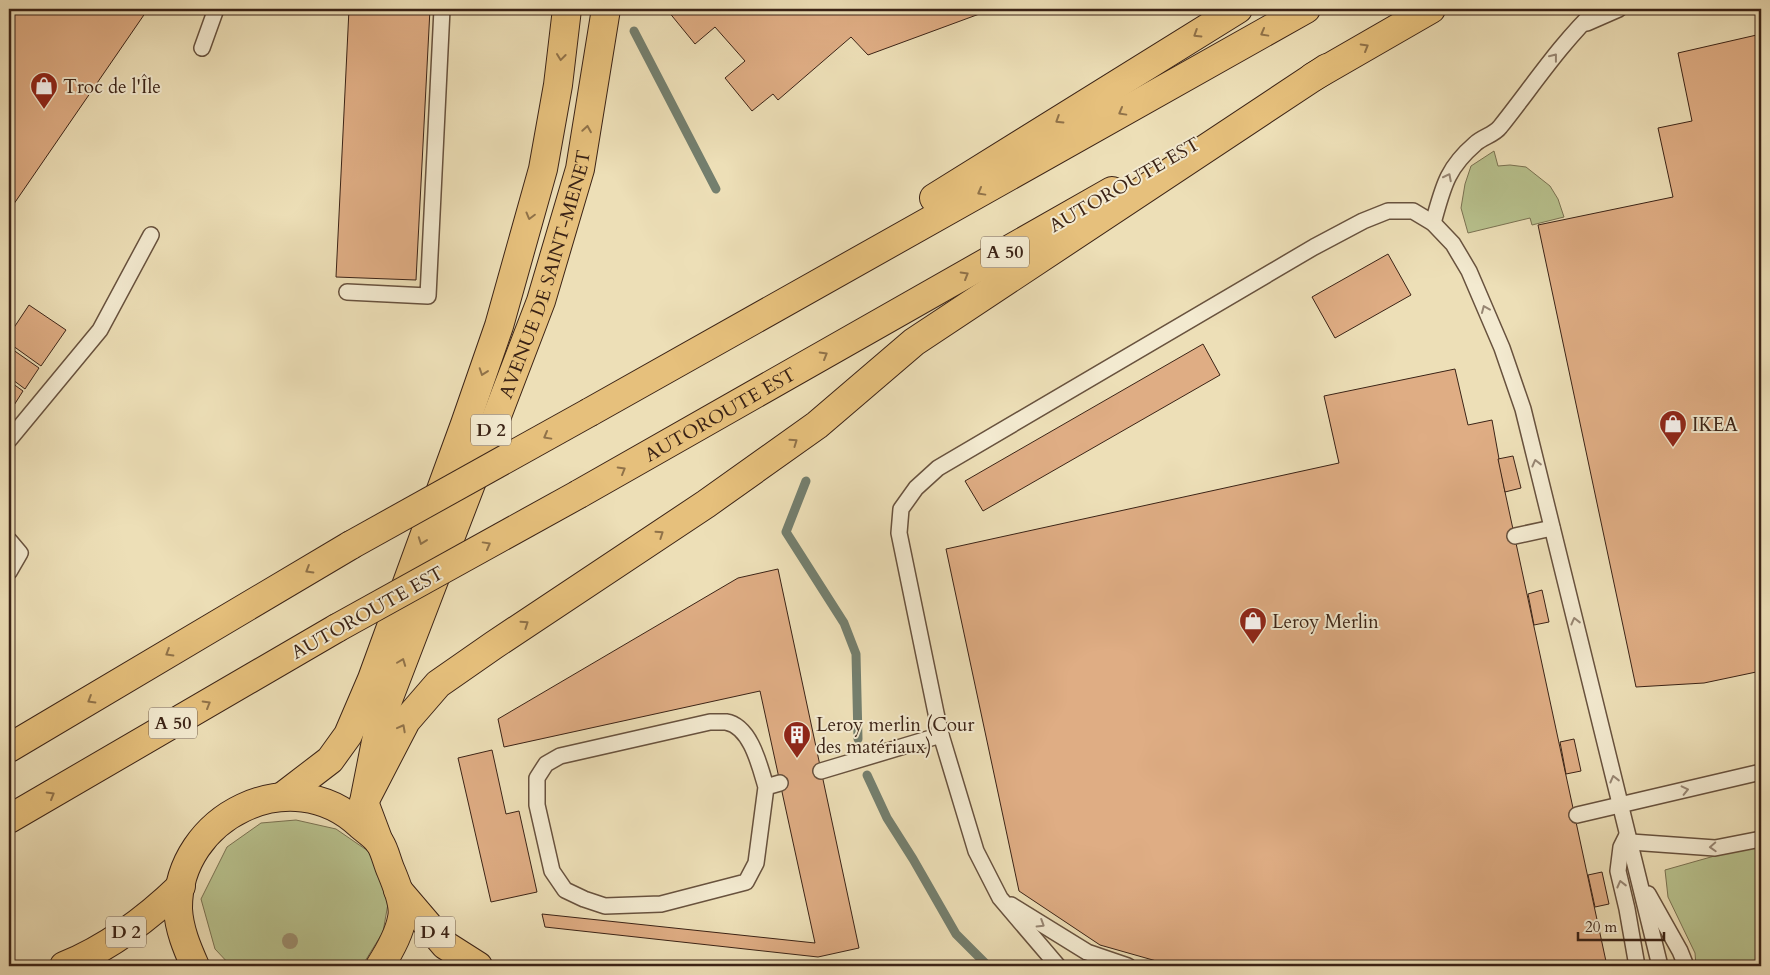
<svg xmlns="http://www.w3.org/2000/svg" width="1770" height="975" viewBox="0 0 1770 975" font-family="Cardo,serif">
	<rect width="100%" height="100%" fill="#eddfb7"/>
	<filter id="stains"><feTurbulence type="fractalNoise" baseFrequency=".004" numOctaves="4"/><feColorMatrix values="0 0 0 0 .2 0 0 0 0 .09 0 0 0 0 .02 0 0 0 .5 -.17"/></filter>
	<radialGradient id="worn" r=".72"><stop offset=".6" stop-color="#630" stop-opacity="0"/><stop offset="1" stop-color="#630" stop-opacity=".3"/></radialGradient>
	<g fill="#b8c28e" stroke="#7a7252">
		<path d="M1494 151 1498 166 1510 165 1526 167 1550 186 1558 199 1564 217 1532 225 1530 218 1468 233 1461 208 1465 184 1471 166Z"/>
		<path d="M296 820 336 829 371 853 389 898 383 932 362 966H231L215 949 201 899 227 847 261 823Z"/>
		<path d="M1761 845V966H1696L1695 953 1668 897 1665 870 1725 853Z"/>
	</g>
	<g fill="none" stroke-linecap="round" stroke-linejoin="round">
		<g stroke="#747f6e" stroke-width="9">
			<path d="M634 31 716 189"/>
			<path d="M806 481 786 532 844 623 856 654 858 739"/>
			<path d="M867 775 887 818 913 859 956 934 988 966"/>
		</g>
	</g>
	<g fill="#dfad84" stroke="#3b2316">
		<path d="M9 9H148L9 211Z"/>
		<path d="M349 9H430L416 280 336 277Z"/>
		<path d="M670 9H979L982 13 868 55 851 37 778 100 773 94 752 111 725 78 745 61 715 27 695 44 668 11Z"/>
		<path d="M1761 34V671L1704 683 1636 687 1538 225 1673 197 1658 128 1692 121 1678 53Z"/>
		<path d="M1388 254 1411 295 1335 338 1312 297Z"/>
		<path d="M29 305 66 330 41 366 9 343V335Z"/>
		<path d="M1203 344 1220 375 983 511 965 481Z"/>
		<path d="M9 347 39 368 25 389 9 377Z"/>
		<path d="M1455 369 1468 425 1492 420 1505 492 1607 966H1174L1100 945 1019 891 946 549 1339 463 1324 396Z"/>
		<path d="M9 381 23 391 9 413Z"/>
		<path d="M1513 456 1521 488 1505 492 1498 459Z"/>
		<path d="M778 569 859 948 818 957 545 927 542 914 815 943 760 691 504 747 498 719 738 578Z"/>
		<path d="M1542 590 1549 622 1534 625 1528 594Z"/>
		<path d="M1574 739 1581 771 1566 774 1560 742Z"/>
		<path d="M492 750 506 814 519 811 537 892 491 902 458 758Z"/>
		<path d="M1602 872 1609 904 1595 907 1588 875Z"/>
	</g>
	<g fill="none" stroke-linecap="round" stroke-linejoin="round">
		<defs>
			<g id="lane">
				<path d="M1587 23 1619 9"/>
				<path d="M202 48 216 9"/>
				<path d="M1433 223C1443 188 1446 169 1475 144 1482 137 1494 135 1500 127 1532 87 1560 44 1597 9"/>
				<path d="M347 292 428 296 442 9"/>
				<path d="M9 440 100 330 151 235"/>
				<path d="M1515 536 1552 528"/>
				<path d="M9 540 20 553 9 572"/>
				<path d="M821 771 941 735"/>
				<path d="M766 787C760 767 751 726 726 722 721 722 716 722 710 722L560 756 546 764 537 778V805L552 871 565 890 584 899 605 906 661 904 746 882 756 863 766 787 780 783"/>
				<path d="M1577 815 1761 772"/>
				<path d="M1627 835 1621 847 1618 871 1627 909 1637 966"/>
				<path d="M1631 842 1715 848 1761 839"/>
				<path d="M1648 894 1680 951 1686 966"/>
				<path d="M1011 905 1087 952 1128 966"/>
				<path d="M1058 966 1000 898 976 851 941 735 936 713 899 533 901 509 916 488 938 468 1314 247 1363 221 1388 211H1413L1433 223 1453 244 1469 271 1502 348 1523 409 1660 966"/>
			</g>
			<g id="primary">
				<path d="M283 796 330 760 348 735 372 679 465 424 499 326 543 169 558 85 567 9"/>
				<path id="s1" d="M379 842 364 802 380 721 541 301 580 169 606 9"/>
				<path d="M398 890 445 945 478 966"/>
				<path d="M64 966C108 948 147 919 181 886"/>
				<path d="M195 966C187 948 179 929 178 909 177 816 292 760 360 825 366 830 375 836 380 843 385 851 387 862 391 871 396 883 405 905 402 918 399 935 389 952 380 966"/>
			</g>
			<g id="highway">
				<path d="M1313 77 1431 9"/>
				<path d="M934 198 1238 9"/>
				<path d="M590 412 1306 9"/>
				<path id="s2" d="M579 494 1112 191"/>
				<path d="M9 748 351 545"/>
				<path d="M364 802 406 721 438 684 494 645 706 504 817 425 914 342 1327 68"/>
				<path d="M9 819 337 628"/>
			</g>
		</defs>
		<use href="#lane" stroke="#68523e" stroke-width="18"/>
		<use href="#primary" stroke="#3b2316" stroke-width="30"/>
		<use href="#highway" stroke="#3b2316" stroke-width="30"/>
		<use href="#lane" stroke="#f3ead0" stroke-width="15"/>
		<use href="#primary" stroke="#e6c07c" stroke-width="28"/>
		<use href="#highway" stroke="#e6c07c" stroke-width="28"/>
		<defs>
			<g id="highway-bridge">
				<path d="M351 545 590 412"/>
				<path d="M337 628 579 494"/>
			</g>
		</defs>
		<use href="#highway-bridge" stroke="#3b2316" stroke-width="30" stroke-linecap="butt"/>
		<use href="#highway-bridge" stroke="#e6c07c" stroke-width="28"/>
	</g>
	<circle fill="#9c8e6f" cx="290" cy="941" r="8"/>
	<defs><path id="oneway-chevron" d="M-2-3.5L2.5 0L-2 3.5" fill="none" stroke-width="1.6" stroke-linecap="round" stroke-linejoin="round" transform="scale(1.25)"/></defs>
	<g stroke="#907249">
		<use href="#oneway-chevron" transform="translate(1264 33) rotate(151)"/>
		<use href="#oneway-chevron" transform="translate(1197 34) rotate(148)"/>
		<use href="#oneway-chevron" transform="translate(1365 47) rotate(-30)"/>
		<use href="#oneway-chevron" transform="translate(561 57) rotate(97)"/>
		<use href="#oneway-chevron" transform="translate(1122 112) rotate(151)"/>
		<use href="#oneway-chevron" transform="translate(1059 120) rotate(148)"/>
		<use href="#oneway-chevron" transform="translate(587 129) rotate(-81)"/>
		<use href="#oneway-chevron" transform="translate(981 192) rotate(151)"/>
		<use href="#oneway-chevron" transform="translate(530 216) rotate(105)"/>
		<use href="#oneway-chevron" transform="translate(965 275) rotate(-30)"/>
		<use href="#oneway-chevron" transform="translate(824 355) rotate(-30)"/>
		<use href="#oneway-chevron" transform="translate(483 372) rotate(109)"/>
		<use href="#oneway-chevron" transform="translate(547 436) rotate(151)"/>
		<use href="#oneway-chevron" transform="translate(794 442) rotate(-35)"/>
		<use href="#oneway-chevron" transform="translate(622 470) rotate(-30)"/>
		<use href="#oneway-chevron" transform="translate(660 534) rotate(-34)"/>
		<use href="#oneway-chevron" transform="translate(422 541) rotate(110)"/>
		<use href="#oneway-chevron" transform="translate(487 545) rotate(-29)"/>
		<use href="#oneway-chevron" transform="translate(309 570) rotate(149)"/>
		<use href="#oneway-chevron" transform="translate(525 624) rotate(-34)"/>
		<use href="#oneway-chevron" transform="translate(169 653) rotate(149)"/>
		<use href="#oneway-chevron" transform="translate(402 662) rotate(-69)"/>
		<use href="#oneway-chevron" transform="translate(91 700) rotate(149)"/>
		<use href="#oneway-chevron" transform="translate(207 704) rotate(-30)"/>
		<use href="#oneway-chevron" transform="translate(402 728) rotate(-62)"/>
		<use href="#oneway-chevron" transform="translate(51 795) rotate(-30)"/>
	</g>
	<g stroke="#978673">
		<use href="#oneway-chevron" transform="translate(1554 57) rotate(-52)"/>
		<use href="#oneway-chevron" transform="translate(1448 177) rotate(-63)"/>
		<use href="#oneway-chevron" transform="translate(1485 309) rotate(-113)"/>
		<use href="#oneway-chevron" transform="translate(1536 463) rotate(-104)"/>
		<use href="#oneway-chevron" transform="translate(1575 621) rotate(-104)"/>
		<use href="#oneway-chevron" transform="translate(1614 779) rotate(-104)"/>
		<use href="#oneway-chevron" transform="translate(1685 790) rotate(-13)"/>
		<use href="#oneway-chevron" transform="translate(1713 847) rotate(177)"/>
		<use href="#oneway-chevron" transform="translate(1621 884) rotate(-104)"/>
		<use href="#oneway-chevron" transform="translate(1041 924) rotate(32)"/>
	</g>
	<defs>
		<symbol id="shop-pin" viewBox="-11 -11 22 30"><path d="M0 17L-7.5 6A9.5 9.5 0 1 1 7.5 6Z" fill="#8f2418" stroke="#f3ead0"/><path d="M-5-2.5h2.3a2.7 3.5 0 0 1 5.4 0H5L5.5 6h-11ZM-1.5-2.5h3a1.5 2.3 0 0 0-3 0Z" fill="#fff"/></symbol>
		<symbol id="building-pin" viewBox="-11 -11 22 30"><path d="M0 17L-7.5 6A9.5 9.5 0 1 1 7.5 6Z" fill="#8f2418" stroke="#f3ead0"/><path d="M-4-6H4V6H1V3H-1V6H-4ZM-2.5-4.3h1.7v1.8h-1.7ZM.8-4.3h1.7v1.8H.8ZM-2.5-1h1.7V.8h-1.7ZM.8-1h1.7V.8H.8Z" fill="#fff"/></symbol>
	</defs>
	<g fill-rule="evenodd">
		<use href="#shop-pin" x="28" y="70" width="32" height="43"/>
		<use href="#shop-pin" x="1657" y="408" width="32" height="43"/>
		<use href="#shop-pin" x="1237" y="605" width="32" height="43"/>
		<use href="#building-pin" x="781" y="719" width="32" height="43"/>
	</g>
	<g text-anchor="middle" stroke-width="4" stroke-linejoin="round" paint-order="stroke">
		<g fill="#f3ead0" stroke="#725f4e" stroke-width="1">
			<rect x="981" y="236.5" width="48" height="31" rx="4"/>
			<rect x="471" y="414.5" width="40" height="31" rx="4"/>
			<rect x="149" y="707.5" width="48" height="31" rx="4"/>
			<rect x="106" y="916.5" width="40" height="31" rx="4"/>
			<rect x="415" y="916.5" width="40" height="31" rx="4"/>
		</g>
		<g font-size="18" font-weight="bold" fill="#3b2316">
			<text x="1005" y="258">A 50</text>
			<text x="491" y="436">D 2</text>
			<text x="173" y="729">A 50</text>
			<text x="126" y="938">D 2</text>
			<text x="435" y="938">D 4</text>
		</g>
		<g font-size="19" fill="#3b2316" stroke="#f3ead0" text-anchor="start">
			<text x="63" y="93">Troc de l'Île</text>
			<text x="1692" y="431">IKEA</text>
			<text x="1272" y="628">Leroy Merlin</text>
			<text x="816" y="731">Leroy merlin (Cour<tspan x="816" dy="22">des matériaux)</tspan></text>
		</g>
		<g font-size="19" fill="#3b2316" stroke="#f3ead0">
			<text transform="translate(1124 184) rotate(-30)" y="7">AUTOROUTE EST</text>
			<text dy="7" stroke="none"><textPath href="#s1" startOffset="602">AVENUE DE SAINT-MENET</textPath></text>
			<text dy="7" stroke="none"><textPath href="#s2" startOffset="162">AUTOROUTE EST</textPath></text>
			<text transform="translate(367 612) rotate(-29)" y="7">AUTOROUTE EST</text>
		</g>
	</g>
	<rect width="1770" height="975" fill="none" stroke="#eddfb7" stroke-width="30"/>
	<rect x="10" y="10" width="1750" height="955" fill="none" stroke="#3b2316" stroke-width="2.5"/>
	<rect x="15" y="15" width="1740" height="945" fill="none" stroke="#3b2316"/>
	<path d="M1578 932v8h86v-8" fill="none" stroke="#3b2316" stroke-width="2.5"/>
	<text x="1585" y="932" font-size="15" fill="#3b2316" stroke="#f3ead0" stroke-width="4" paint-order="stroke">20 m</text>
	<rect width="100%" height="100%" filter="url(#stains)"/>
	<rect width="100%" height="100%" fill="url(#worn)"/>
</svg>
